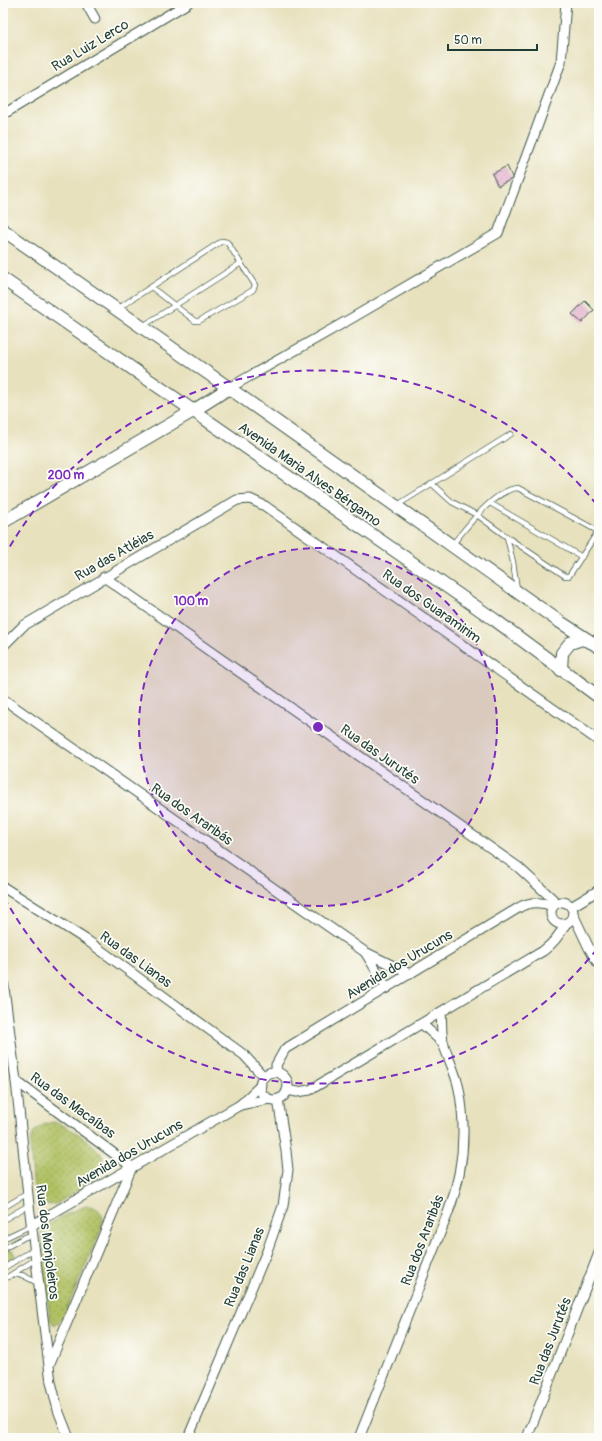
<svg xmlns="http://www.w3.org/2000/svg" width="602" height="1441" viewBox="0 0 602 1441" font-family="Pangolin,sans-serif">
	<defs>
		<pattern id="grass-dots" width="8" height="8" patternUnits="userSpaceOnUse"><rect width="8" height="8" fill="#b0c164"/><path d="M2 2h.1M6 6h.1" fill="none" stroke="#8f9e53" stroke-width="1.8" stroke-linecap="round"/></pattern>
		<pattern id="building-hatch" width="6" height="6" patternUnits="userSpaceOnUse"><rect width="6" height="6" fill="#e3aacb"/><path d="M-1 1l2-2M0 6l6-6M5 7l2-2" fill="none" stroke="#b78ca6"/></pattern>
	</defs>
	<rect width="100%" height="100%" fill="#fdfcf7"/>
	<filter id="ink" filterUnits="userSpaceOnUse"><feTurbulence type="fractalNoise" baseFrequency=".025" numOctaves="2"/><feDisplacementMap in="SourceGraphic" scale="8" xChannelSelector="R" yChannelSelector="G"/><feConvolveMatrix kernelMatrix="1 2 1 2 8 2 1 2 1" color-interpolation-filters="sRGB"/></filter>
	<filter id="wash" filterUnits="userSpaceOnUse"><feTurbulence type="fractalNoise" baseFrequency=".012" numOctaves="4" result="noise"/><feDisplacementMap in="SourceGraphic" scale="16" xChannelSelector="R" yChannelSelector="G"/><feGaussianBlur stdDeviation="0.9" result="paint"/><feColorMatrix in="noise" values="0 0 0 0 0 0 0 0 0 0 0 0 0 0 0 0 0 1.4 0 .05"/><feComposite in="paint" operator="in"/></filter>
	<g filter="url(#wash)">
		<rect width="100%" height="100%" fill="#e7e1bd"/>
		<g fill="url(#grass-dots)" stroke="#687f4c">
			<path d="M54 1122C66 1125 97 1144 102 1156 104 1163 102 1174 97 1179L56 1204C44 1207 38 1201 34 1190L30 1145C31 1131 40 1124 54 1122Z"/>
			<path d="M87 1206C99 1206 105 1215 102 1227L62 1320 57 1324 54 1325 50 1319 40 1237C41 1235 41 1233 42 1231 47 1223 77 1208 87 1206Z"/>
			<path d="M7 1249 12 1250 15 1256 14 1258 3 1265V1251Z"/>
		</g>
		<g id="blocks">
			<g fill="url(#building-hatch)">
				<path d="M507 166 512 177V179L498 186 492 174Z"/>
				<path d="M585 301 594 310 582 323 572 314Z"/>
			</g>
		</g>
	</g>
	<g filter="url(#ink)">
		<use href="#blocks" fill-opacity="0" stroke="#3d5649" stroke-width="1"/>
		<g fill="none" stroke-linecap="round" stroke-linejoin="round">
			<defs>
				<g id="service">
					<path d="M117 309 222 241 227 242 255 285 253 290 199 321H195L151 287"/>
					<path d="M143 326 241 263"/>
					<path d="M431 483 452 502 477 515 507 537 565 576H569L597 533 596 530 518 488C495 489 466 528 452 545"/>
					<path d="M490 503 582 557"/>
					<path d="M396 506 511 434"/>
					<path d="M507 537 513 562 517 589"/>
					<path d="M3 1208 28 1193"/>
					<path d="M3 1220 29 1205"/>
					<path d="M3 1239 32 1225"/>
					<path d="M3 1249 25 1237 33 1235"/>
					<path d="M4 1268 34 1249"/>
					<path d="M14 1275H22L38 1283"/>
					<path d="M3 1280 36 1259"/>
				</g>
				<g id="minor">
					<path d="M86 3 95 19"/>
					<path d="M3 113 7 112 188 3"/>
					<path d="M229 388 352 318 498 233 561 62 566 3"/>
					<path d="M104 577 518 867 557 903"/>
					<path d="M3 646 23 626 237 500 250 499 265 506 599 741"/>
					<path d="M3 699 365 952 410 974"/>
					<path d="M3 887 88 941 244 1055 264 1077"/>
					<circle cx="562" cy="913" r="11"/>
					<path d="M571 907 599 890"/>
					<path d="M573 914 589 948 599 965"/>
					<path d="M365 952 387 988"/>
					<path d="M3 980 16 1081 29 1205 51 1382 58 1410 69 1438"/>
					<path d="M422 1024 444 1044"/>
					<path d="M277 1072 276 1065 285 1049 520 907C531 901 542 902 553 906"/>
					<circle cx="274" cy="1086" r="14"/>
					<path d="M16 1081 132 1167"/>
					<path d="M287 1090 297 1092 310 1090 543 951C554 943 560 935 566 923"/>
					<path d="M240 1105 269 1099"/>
					<path d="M32 1225 240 1105 261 1085"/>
					<path d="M50 1363 132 1167"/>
					<path d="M188 1438 267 1251 283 1206 288 1170 286 1151 278 1099"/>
					<path d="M359 1438 448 1213C463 1173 467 1131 459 1089 456 1074 449 1060 444 1046 441 1036 442 1023 441 1012"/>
					<path d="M527 1438 599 1253"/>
				</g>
				<g id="tertiary">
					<path d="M3 230 229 388 557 620 599 647"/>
					<path d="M3 279 495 620 599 697"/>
					<path d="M3 522 193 411 229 388"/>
					<path d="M561 670 562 653 570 643 582 639 591 642"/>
				</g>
			</defs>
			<use href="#service" stroke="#3d5649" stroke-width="6"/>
			<use href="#minor" stroke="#3d5649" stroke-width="11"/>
			<use href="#tertiary" stroke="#3d5649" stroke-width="14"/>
			<use href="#service" stroke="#fff" stroke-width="4.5"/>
			<use href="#minor" stroke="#fff" stroke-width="9"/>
			<use href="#tertiary" stroke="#fff" stroke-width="12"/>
		</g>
	</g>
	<circle cx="318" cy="727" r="179" fill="#7b2cbf" fill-opacity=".12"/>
	<g fill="none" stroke="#7b2cbf" stroke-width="2" stroke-dasharray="7 5">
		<circle cx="318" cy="727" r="179"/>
		<path d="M597 949A357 357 0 0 1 4 897M4 557A357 357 0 0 1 597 505"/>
	</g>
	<g text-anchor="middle" stroke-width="3.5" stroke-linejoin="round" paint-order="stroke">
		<g font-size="14" fill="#1f3d34" stroke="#fdfcf7">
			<text transform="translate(90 45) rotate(-31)" y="5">Rua Luiz Lerco</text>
			<text transform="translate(310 474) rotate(35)" y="5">Avenida Maria Alves Bérgamo</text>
			<text transform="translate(114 555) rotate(-30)" y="5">Rua das Atléias</text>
			<text transform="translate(432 606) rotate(35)" y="5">Rua dos Guaramirim</text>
			<text transform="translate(380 754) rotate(35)" y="5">Rua das Jurutés</text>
			<text transform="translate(192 814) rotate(35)" y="5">Rua dos Araribás</text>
			<text transform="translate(136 959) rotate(36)" y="5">Rua das Lianas</text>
			<text transform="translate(399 964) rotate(-31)" y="5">Avenida dos Urucuns</text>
			<text transform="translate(73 1105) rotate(36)" y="5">Rua das Macaíbas</text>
			<text transform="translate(129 1153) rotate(-30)" y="5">Avenida dos Urucuns</text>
			<text transform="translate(422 1240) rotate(-69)" y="5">Rua dos Araribás</text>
			<text transform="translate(48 1242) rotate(83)" y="5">Rua dos Monjoleiros</text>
			<text transform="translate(244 1267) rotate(-68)" y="5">Rua das Lianas</text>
			<text transform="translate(550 1341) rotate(-69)" y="5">Rua das Jurutés</text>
		</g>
	</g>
	<circle cx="318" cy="727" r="6" fill="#7b2cbf" stroke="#fdfcf7" stroke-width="2"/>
	<g font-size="12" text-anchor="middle" font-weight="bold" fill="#7b2cbf" stroke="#fdfcf7" stroke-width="3.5" stroke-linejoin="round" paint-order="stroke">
		<text x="66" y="479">200 m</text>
		<text x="191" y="605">100 m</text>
	</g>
	<rect width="602" height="1441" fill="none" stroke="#fdfcf7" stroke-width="16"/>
	<path d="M448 44v6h89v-6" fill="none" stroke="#1f3d34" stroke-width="2"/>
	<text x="454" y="44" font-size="12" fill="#1f3d34" stroke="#fdfcf7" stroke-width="3" paint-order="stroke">50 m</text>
</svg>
